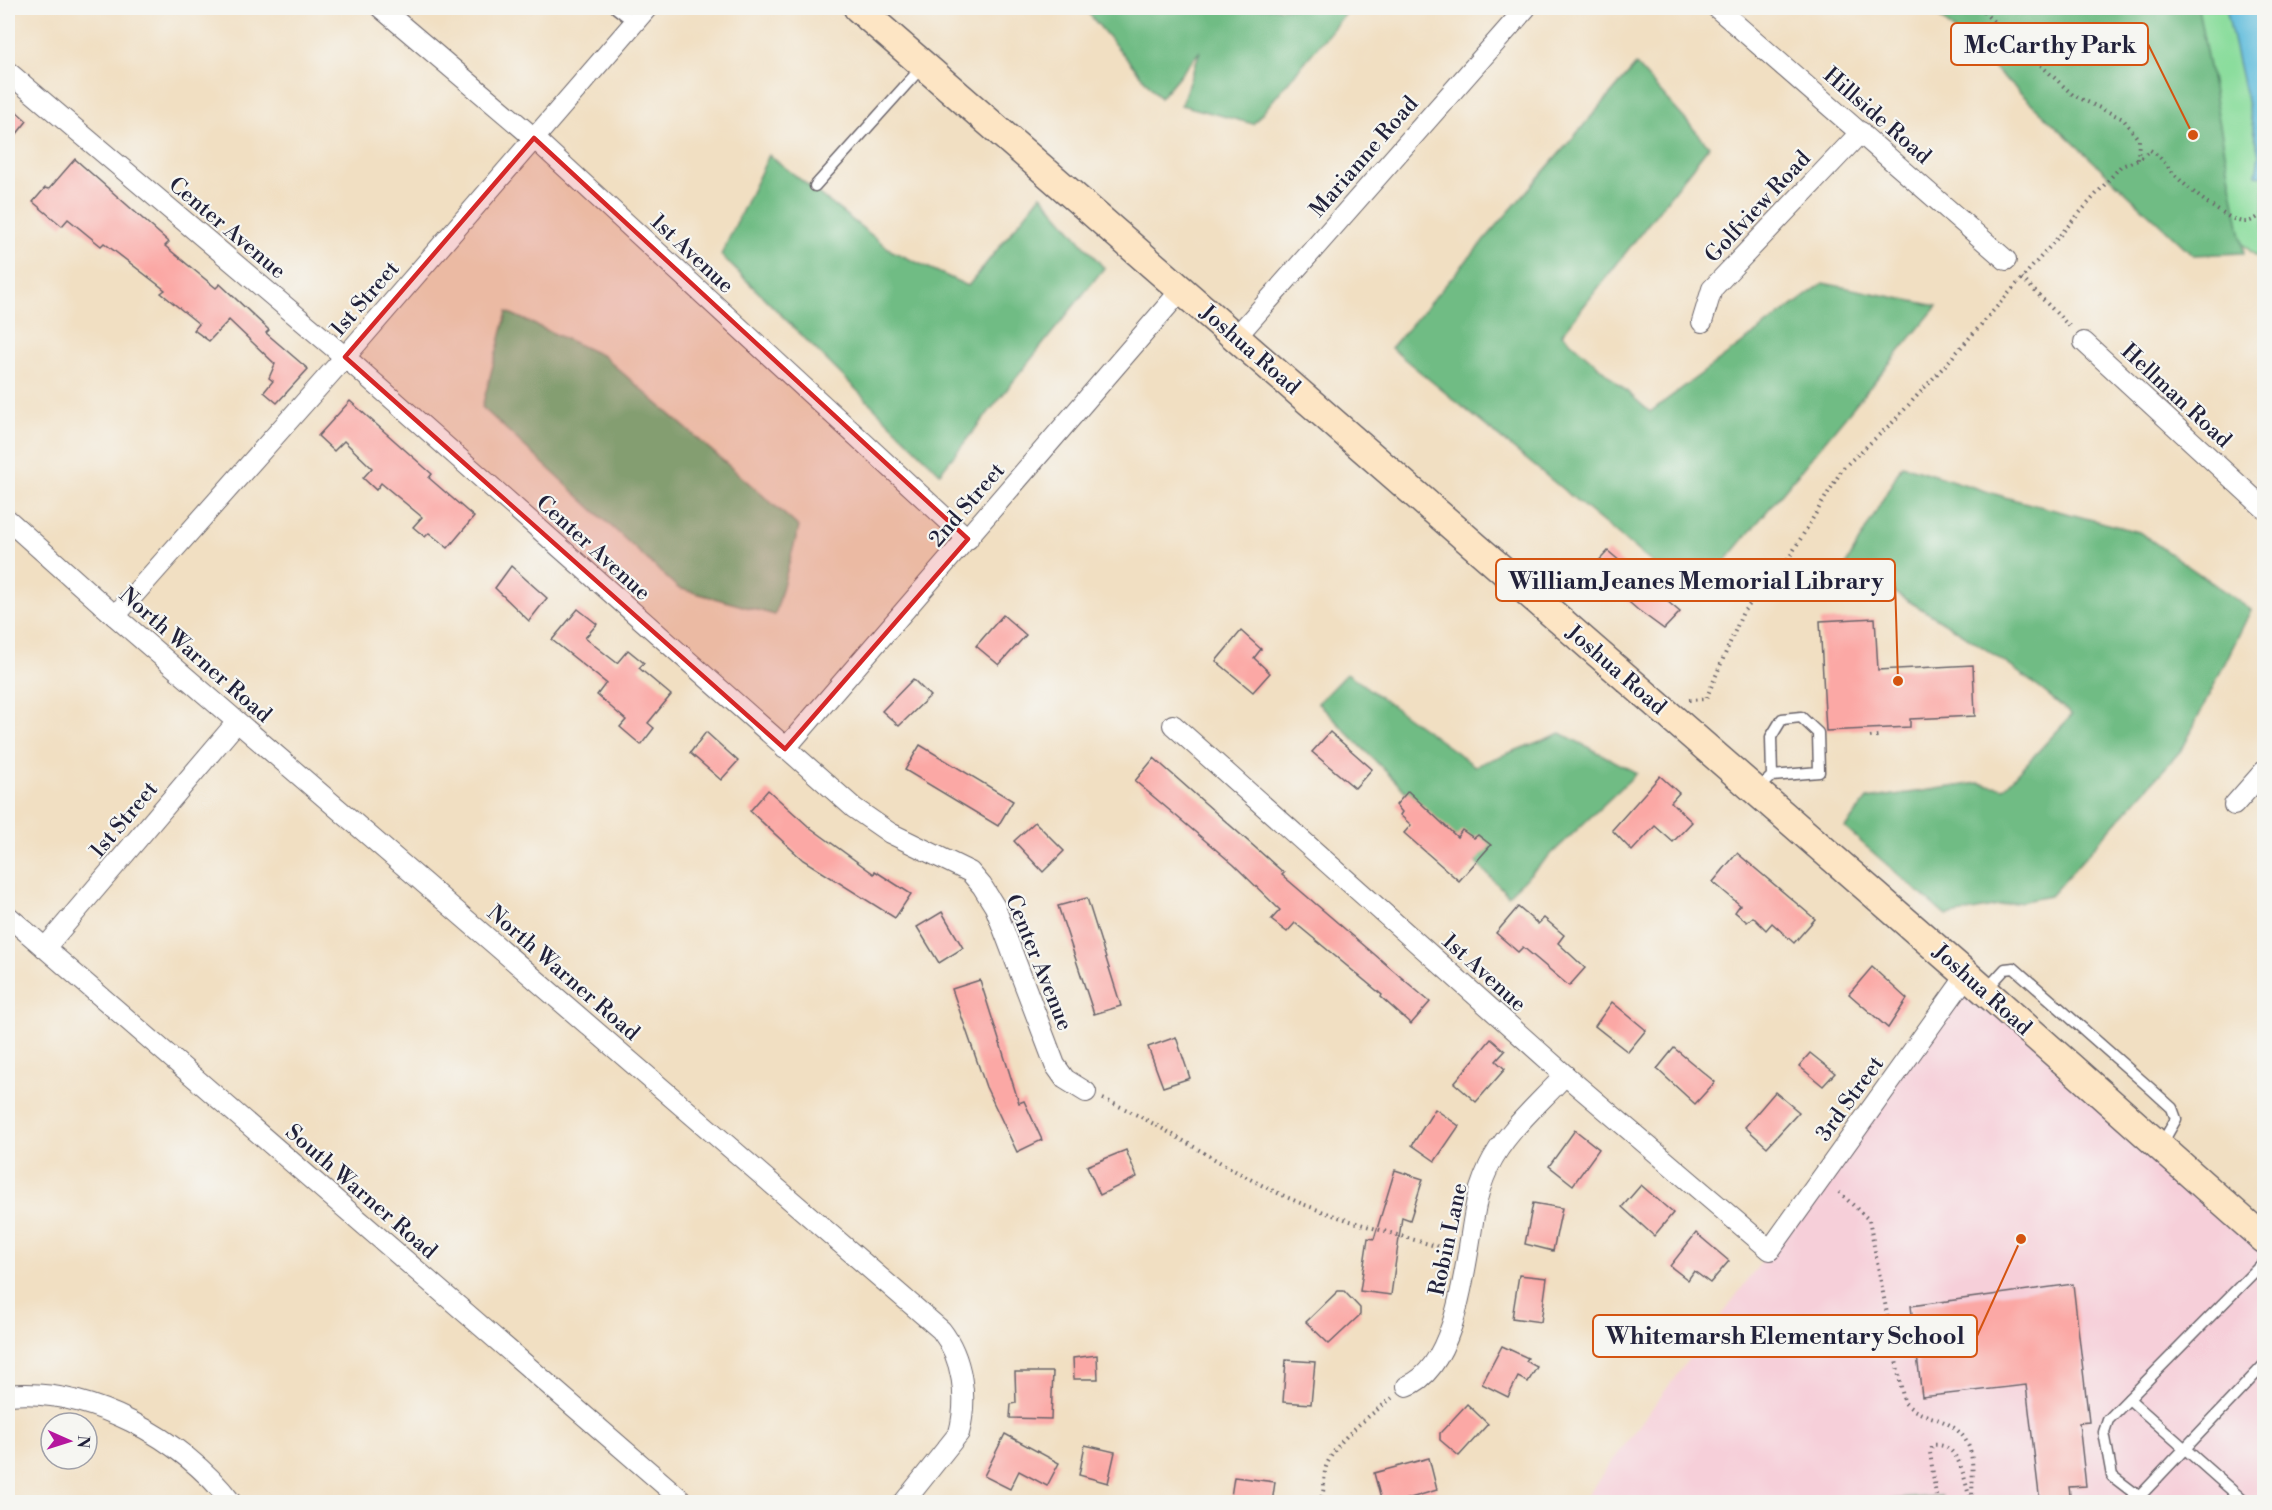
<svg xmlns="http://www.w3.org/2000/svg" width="2272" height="1510" viewBox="0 0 2272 1510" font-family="'Libre Bodoni',serif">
	<rect width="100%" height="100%" fill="#f6f6f2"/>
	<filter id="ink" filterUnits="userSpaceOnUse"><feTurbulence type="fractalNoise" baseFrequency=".0167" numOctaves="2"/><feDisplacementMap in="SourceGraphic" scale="12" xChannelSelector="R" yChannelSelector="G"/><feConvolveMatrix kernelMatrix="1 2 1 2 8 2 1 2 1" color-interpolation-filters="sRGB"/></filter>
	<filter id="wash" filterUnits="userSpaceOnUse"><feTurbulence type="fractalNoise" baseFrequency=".008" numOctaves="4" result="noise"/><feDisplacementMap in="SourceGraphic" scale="24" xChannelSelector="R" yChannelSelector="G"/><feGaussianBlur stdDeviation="1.35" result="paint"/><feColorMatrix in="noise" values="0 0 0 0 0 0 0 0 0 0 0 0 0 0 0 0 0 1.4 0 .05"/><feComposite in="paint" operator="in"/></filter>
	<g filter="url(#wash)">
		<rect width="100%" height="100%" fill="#f1dfc2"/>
		<path fill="#f6cfd9" d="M1967 975 2264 1239V1502H1582L1770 1250Z"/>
		<g fill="#8bdd9d" stroke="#56806c" stroke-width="1.5">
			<path d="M1978 8H2264V263Z"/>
			<path d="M1941 1496 1942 1502H1872V1501Z"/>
		</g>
		<g fill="#70bc84" stroke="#496f60" stroke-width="1.5">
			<path d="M1084 8H1350L1253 124 1181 105 1200 51 1160 98Z"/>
			<path d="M1930 8H2198L2244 253 2193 255Z"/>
			<path d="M1636 65 1709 146 1562 334 1650 412 1823 283 1937 306 1695 598 1391 348Z"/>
			<path d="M769 155 892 251 968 286 1041 195 1104 268 940 473 721 255Z"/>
			<path d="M507 312 603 356 799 527 775 615 678 588 482 407Z"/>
			<path d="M1902 465 2008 498 2139 532 2251 610 2183 748 2050 896 1946 916 1845 828 1867 799 1978 783 2004 788 2072 715C2004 655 1925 610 1846 565Z"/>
			<path d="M1347 673 1475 766 1561 733 1637 773 1508 895 1318 703Z"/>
		</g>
		<path fill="#5dbbdb" stroke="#406e8b" stroke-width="1.5" d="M2226 8H2264V176L2256 175 2259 155Z"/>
		<g id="blocks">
			<g fill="#fba8a5">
				<path d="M8 104 27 121 8 145Z"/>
				<path d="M75 159 169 242 165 246 216 288 220 284 269 330 266 333 308 369 277 403 264 392 273 381 269 378 275 364 229 320 209 341 194 330 199 324 161 293 165 290 104 243 101 246 68 219 62 226 33 202 45 188 49 189Z"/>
				<path d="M350 401 432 474 429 478 474 517 448 548 429 533 425 537 413 527 422 517 381 483 376 490 363 478 372 468 344 441 334 451 318 436Z"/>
				<path d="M1608 551 1680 612 1664 629 1638 610 1591 569Z"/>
				<path d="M511 566 547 598 529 621 495 588Z"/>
				<path d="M578 609 597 624 585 638 617 663 628 650 644 663 639 668 671 695 648 723 654 728 641 745 620 727 626 720 597 695 606 683 552 640Z"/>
				<path d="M1003 615 1026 635 999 665 976 646Z"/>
				<path d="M1875 618 1878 670 1973 665 1975 716 1910 719V727L1826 731 1820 621Z"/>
				<path d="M1241 631 1261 649 1254 658 1270 673 1253 692 1216 661Z"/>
				<path d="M913 679 930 696 899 726 882 711Z"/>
				<path d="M706 732 738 761 721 780 690 753Z"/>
				<path d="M1330 732 1372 769 1355 788 1312 752Z"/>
				<path d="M920 745 1013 801 998 826 905 770Z"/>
				<path d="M1154 758 1284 873 1282 875 1430 1002 1411 1024 1381 997 1382 995 1295 923 1287 932 1271 920 1280 910 1234 865 1135 781Z"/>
				<path d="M1660 776 1679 793 1671 802 1692 822 1673 842 1655 826 1632 851 1612 830Z"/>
				<path d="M768 790 808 826 874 874 875 871 911 894 895 918 803 860 750 811Z"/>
				<path d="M1408 791 1457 837 1462 830 1474 838 1478 835 1491 845 1459 881 1404 833 1411 825 1400 815 1402 812 1396 805Z"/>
				<path d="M1035 822 1064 851 1043 872 1014 841Z"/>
				<path d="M1737 853 1815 919 1794 943 1772 923 1766 930 1753 917 1747 922 1735 912 1740 905 1713 882Z"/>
				<path d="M1087 898 1121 1006 1094 1014 1058 906Z"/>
				<path d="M1518 907 1538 924 1544 918 1564 935 1558 943 1585 968 1569 986 1523 947 1518 952 1496 933Z"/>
				<path d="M942 912 963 948 939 963 917 927Z"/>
				<path d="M1872 967 1907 999 1888 1028 1849 994Z"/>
				<path d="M980 980 1019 1103 1024 1101 1042 1140 1017 1152 986 1087 952 989Z"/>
				<path d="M1612 1002 1646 1030 1628 1052 1595 1026Z"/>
				<path d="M1176 1037 1190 1078 1163 1087 1148 1047Z"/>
				<path d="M1491 1039 1505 1051 1496 1061 1505 1069 1476 1102 1454 1083Z"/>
				<path d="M1674 1048 1715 1082 1695 1104 1657 1069Z"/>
				<path d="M1810 1053 1835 1073 1823 1086 1799 1066Z"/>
				<path d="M1775 1092 1799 1112 1767 1147 1745 1127Z"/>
				<path d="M1435 1109 1459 1126 1435 1161 1412 1145Z"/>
				<path d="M1575 1130 1599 1149 1573 1185 1549 1166Z"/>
				<path d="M1126 1150 1137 1177 1100 1195 1087 1166Z"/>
				<path d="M1395 1170 1423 1179 1410 1220 1402 1217 1391 1295 1360 1291 1368 1238 1374 1239Z"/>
				<path d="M1641 1185 1673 1213 1654 1236 1622 1207Z"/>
				<path d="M1533 1203 1562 1208 1553 1251 1525 1244Z"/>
				<path d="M1696 1233 1729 1261 1710 1283 1694 1271 1688 1280 1670 1266Z"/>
				<path d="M1519 1275 1547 1278 1541 1322 1512 1318Z"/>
				<path d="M2073 1284 2089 1422 2079 1423 2086 1486 2069 1487 2071 1503H2040L2026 1385 1922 1397 1911 1306Z"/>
				<path d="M1338 1291H1344L1360 1308V1315L1329 1344 1306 1322Z"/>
				<path d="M1502 1346 1528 1358 1526 1361 1537 1367 1528 1382 1518 1377 1508 1397 1482 1384Z"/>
				<path d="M1097 1355 1098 1379H1074L1073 1358Z"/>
				<path d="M1286 1360 1315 1362 1311 1404 1283 1402Z"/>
				<path d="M1015 1372H1053L1051 1419 1010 1418 1011 1404 1016 1403Z"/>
				<path d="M1467 1404 1488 1424 1459 1456 1440 1440V1433Z"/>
				<path d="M1005 1434 1059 1463 1047 1486 1019 1471 1010 1489 984 1476Z"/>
				<path d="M1085 1445 1115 1452 1108 1483 1079 1475Z"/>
				<path d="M1429 1458 1437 1490 1394 1503H1382L1374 1473Z"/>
				<path d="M1234 1477 1275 1482 1272 1503H1230Z"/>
			</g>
		</g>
	</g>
	<g filter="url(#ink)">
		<use href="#blocks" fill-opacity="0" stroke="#6a646a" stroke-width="1.5"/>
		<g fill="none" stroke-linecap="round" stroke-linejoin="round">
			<defs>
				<g id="lane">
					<path d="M616 8 634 22"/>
					<path d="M815 186 922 67"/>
					<path d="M1757 791 1772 776 1819 772 1818 733 1801 717 1782 719 1771 737 1772 776"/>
					<path d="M1985 991 2005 969 2014 968 2150 1088 2172 1108 2176 1119 2160 1147"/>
					<path d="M2129 1399 2245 1502"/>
					<path d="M2139 1497 2264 1365"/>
					<path d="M2146 1502 2112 1476 2104 1432 2108 1420 2264 1262"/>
				</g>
				<g id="street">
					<path d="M381 8 534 138 968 539"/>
					<path d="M1717 8 2006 260"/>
					<path d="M8 72 345 357 854 808 890 833 970 872 982 886 995 907 1055 1065 1065 1079 1086 1092"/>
					<path d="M1702 322 1712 289 1861 132"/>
					<path d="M1237 336 1526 8"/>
					<path d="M2084 342 2264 508"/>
					<path d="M8 520 115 616 941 1330C963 1358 968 1399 959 1433L904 1502"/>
					<path d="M115 616 345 357 647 8"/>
					<path d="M1173 725 1565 1075 1770 1250 1967 975"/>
					<path d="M785 749 1183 288"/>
					<path d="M2234 805 2264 771"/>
					<path d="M8 916 684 1502"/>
					<path d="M45 948 237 722"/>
					<path d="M1407 1386C1458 1367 1466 1257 1475 1210 1477 1196 1483 1179 1489 1166 1505 1132 1540 1103 1565 1075"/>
					<path d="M8 1395C89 1387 183 1439 231 1502"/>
				</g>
				<path id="secondary" d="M858 8 1967 975 2264 1239"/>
			</defs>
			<use href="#lane" stroke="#6a646a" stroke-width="13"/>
			<use href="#street" stroke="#6a646a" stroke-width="22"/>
			<use href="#secondary" stroke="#6a646a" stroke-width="31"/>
			<g stroke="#6a646a" stroke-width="4" stroke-dasharray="1.5 4.5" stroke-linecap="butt">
				<path d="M1979 8 2073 95 2123 119 2139 140 2138 160 2150 150C2163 157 2168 169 2179 179 2191 191 2227 221 2244 222 2252 222 2259 217 2264 212"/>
				<path d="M2022 278 2071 328"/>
				<path d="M1689 700 1706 699 1743 612 1786 563 1843 468 1893 422 1949 361 2121 166 2138 160"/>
				<path d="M1870 737 1878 736"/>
				<path d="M1103 1099C1165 1125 1219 1166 1280 1194 1333 1219 1393 1233 1449 1250"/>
				<path d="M1839 1192 1869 1220 1904 1402C1913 1412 1925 1415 1937 1419 1980 1435 1972 1465 1972 1502"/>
				<path d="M1936 1496 1930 1452 1933 1445C1960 1442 1964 1479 1970 1499"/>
				<path d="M1318 1502C1328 1490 1321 1475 1328 1462 1341 1435 1370 1416 1392 1398"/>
			</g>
			<use href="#lane" stroke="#fff" stroke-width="10"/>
			<use href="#street" stroke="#fff" stroke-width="20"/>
			<use href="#secondary" stroke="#fde5c4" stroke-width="28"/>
		</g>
	</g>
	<path fill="#d62828" fill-opacity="0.2" stroke="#d62828" stroke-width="4.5" stroke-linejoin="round" d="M534 138 968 539 785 749 345 357Z"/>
	<g text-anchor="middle" stroke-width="4.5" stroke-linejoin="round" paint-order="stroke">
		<g font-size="22" fill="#22223b" stroke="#f6f6f2">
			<text transform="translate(1878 115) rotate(41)" y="8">Hillside Road</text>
			<text transform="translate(1363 156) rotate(-49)" y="8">Marianne Road</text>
			<text transform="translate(1757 206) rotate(-47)" y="8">Golfview Road</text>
			<text transform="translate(228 227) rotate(40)" y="8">Center Avenue</text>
			<text transform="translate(693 253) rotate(43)" y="8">1st Avenue</text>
			<text transform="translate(364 298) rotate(-49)" y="8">1st Street</text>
			<text transform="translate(1251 349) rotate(41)" y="8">Joshua Road</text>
			<text transform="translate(2177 395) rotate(43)" y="8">Hellman Road</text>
			<text transform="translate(966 504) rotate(-49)" y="8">2nd Street</text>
			<text transform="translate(594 547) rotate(42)" y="8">Center Avenue</text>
			<text transform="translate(196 654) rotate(41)" y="8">North Warner Road</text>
			<text transform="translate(1617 669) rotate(41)" y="8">Joshua Road</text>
			<text transform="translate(123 819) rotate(-50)" y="8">1st Street</text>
			<text transform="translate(1040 962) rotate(68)" y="8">Center Avenue</text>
			<text transform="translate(564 972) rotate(41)" y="8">North Warner Road</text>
			<text transform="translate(1485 972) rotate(42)" y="8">1st Avenue</text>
			<text transform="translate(1983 989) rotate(42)" y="8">Joshua Road</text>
			<text transform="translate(1849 1098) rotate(-54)" y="8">3rd Street</text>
			<text transform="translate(362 1191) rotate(41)" y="8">South Warner Road</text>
			<text transform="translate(1447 1239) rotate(-78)" y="8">Robin Lane</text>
		</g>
	</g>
	<path fill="none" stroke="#d45411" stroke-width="2" d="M2193 135L2148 44M1898 681L1895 580M2021 1239L1977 1336"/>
	<g fill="#d45411" stroke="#f6f6f2" stroke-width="2">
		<circle cx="2193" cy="135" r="6"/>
		<circle cx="1898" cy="681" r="6"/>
		<circle cx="2021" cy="1239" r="6"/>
	</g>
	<g fill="#f6f6f2" stroke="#d45411" stroke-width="2">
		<rect x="1951" y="23" width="197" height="42" rx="6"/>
		<rect x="1496" y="559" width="399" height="42" rx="6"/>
		<rect x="1593" y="1315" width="384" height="42" rx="6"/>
	</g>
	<g font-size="24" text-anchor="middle" font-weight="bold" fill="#22223b">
		<text x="2050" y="53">McCarthy Park</text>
		<text x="1696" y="589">William Jeanes Memorial Library</text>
		<text x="1785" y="1344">Whitemarsh Elementary School</text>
	</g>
	<rect width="2272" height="1510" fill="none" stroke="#f6f6f2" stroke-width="30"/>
	<g transform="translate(69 1441) rotate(93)"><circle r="28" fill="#f6f6f2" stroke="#a1a1a9" stroke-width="1.5"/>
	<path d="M0-4.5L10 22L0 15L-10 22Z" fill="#b5179e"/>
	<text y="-9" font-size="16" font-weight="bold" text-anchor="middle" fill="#22223b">N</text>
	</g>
</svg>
